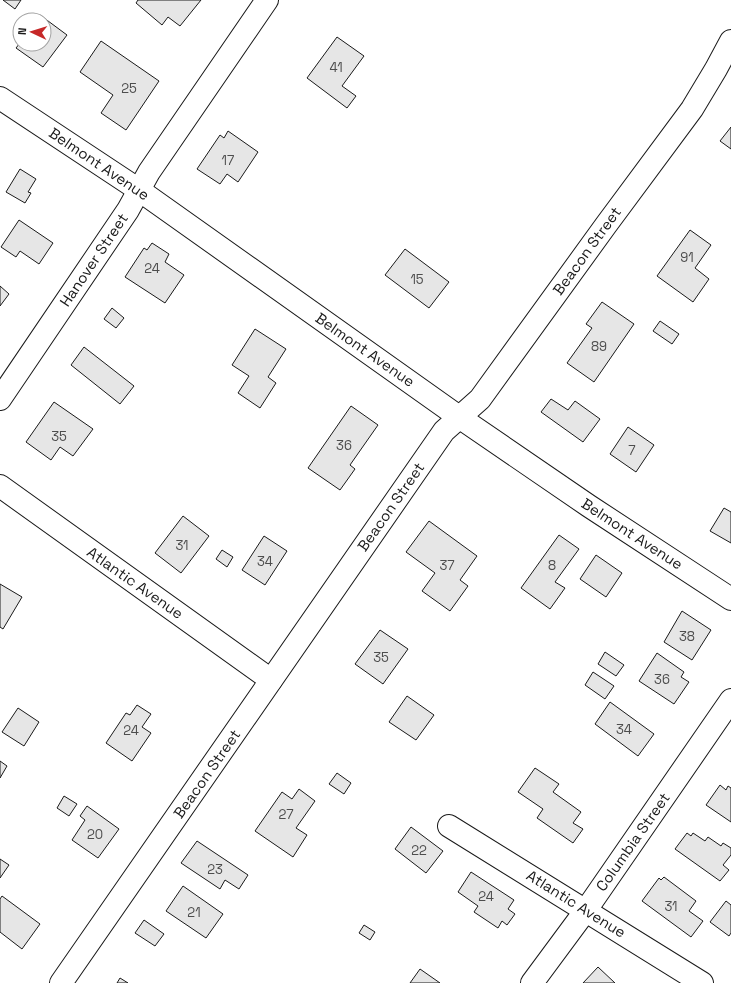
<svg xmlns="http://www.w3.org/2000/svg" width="731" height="983" viewBox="0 0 731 983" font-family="'Space Grotesk',sans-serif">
	<rect width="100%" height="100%" fill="#fff"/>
	<g fill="#e6e6e6" stroke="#1a1a1a">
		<path d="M3 0H21L15 9Z"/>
		<path d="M138 0H201L180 26 168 17 162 25 136 3Z"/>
		<path d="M40 15 67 35 43 67 16 48 20 43V44H44V20H37Z"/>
		<path d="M337 37 364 56 342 86 356 96 347 108 307 78Z"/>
		<path d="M101 41 159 81 126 130 101 113 113 95 80 72Z"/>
		<path d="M731 127V149L720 141Z"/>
		<path d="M228 131 258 152 238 182 227 174 220 184 197 169 220 135 224 138Z"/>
		<path d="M20 169 36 179 28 192 31 193 25 203 6 192Z"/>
		<path d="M19 220 53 243 39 264 20 251 16 257 1 247Z"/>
		<path d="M690 230 711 245 695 268 709 279 693 302 657 276Z"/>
		<path d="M152 243 169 254 165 262 184 275 165 303 125 277 144 248 147 250Z"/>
		<path d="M405 249 449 282 429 308 385 275Z"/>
		<path d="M0 286 9 294 0 306Z"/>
		<path d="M602 302 634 324 594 382 567 363 592 328 586 324Z"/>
		<path d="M112 308 124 318 116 328 104 319Z"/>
		<path d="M660 321 679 334 672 344 653 331Z"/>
		<path d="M255 329 286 349 268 377 276 383 260 408 238 393 249 376 232 365Z"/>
		<path d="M84 347 134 386 120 404 71 365Z"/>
		<path d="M551 399 568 410 575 401 600 419 583 442 541 412Z"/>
		<path d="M54 402 93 429 73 456 60 447 51 460 26 442Z"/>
		<path d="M351 406 378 425 350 465 355 469 340 490 308 468Z"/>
		<path d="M628 427 654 445 636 472 610 454Z"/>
		<path d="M724 508 731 512V543L710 531Z"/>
		<path d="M183 516 209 536 181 573 155 553Z"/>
		<path d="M429 521 477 556 460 580 468 586 450 611 422 591 435 573 406 552Z"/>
		<path d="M559 535 579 549 555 582 565 588 550 609 521 588Z"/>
		<path d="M264 536 287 551 265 585 242 570Z"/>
		<path d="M222 550 233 557 227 567 216 559Z"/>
		<path d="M596 555 622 573 606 597 580 579Z"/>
		<path d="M0 584 22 597 3 629 0 627Z"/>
		<path d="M682 611 711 630 692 660 664 642Z"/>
		<path d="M380 630 408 649 383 684 355 664Z"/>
		<path d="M605 652 624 665 616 676 598 664Z"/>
		<path d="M657 653 684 672 681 677 689 682 674 704 639 681Z"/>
		<path d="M593 672 614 686 605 699 585 685Z"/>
		<path d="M407 696 434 715 416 740 389 722Z"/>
		<path d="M610 702 654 734 638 756 595 724Z"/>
		<path d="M137 705 151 714 142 727 151 733 132 761 106 743 126 713 130 715Z"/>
		<path d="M18 708 39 722 24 746 2 732Z"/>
		<path d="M0 761 7 766 0 778Z"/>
		<path d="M535 768 559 784 553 792 581 812 573 823 583 829 573 843 537 818 543 809 518 792Z"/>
		<path d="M337 773 351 783 344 794 329 784Z"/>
		<path d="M720 785 726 790 728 786 731 788V822L706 805Z"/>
		<path d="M299 789 315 801 296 828 307 835 293 857 255 831 282 792 292 799Z"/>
		<path d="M64 796 77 804 69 816 57 808Z"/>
		<path d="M87 806 119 829 98 858 72 840 85 820 80 816Z"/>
		<path d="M411 827 443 851 426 873 395 849Z"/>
		<path d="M687 833 691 836 693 833 705 841 708 837 721 846 723 843 731 848V855L723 865 729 870 720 881 675 849Z"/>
		<path d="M197 841 248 875 239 889 225 880 220 889 181 863Z"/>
		<path d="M0 859 9 865 0 878Z"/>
		<path d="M471 872 514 900 508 909 515 914 507 925 502 921 498 928 474 912 478 906 458 892Z"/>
		<path d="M664 877 696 901 689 911 703 921 691 937 642 901 659 878 661 880Z"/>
		<path d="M183 886 223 914 206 938 166 911Z"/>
		<path d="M2 896 40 924 22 949 0 932V899Z"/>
		<path d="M726 901 731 905V933L729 936 710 922Z"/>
		<path d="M144 920 164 934 155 946 135 933Z"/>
		<path d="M364 925 375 932 370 940 359 933Z"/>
		<path d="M598 967 615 983H583Z"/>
		<path d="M420 969 440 983H410Z"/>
		<path d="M120 978 128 983H117Z"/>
	</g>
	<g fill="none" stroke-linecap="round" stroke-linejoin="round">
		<defs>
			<g id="street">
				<path d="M0 98 139 190 459 417 589 506 731 599"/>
				<path d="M0 399 128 210 149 172 267 0"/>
				<path d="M0 486 271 680"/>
				<path d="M449 826 702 983"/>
				<path d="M61 983 444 431 480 399 606 225 692 109 716 69 731 41"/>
				<path d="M532 983 586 910 731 700"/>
			</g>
		</defs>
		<use href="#street" stroke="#1a1a1a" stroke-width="24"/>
		<use href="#street" stroke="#fff" stroke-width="22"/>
	</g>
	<g text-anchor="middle" stroke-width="3" stroke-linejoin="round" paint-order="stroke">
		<g font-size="13" fill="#4d4d4d">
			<text x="336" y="72">41</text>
			<text x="129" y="93">25</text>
			<text x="228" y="165">17</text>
			<text x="687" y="262">91</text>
			<text x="152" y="273">24</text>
			<text x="417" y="284">15</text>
			<text x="599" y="351">89</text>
			<text x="59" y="441">35</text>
			<text x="344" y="450">36</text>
			<text x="632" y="455">7</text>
			<text x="182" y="550">31</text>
			<text x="265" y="566">34</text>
			<text x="447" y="570">37</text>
			<text x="552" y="570">8</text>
			<text x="687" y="641">38</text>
			<text x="381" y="662">35</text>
			<text x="662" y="684">36</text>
			<text x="624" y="734">34</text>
			<text x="131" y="735">24</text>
			<text x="286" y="819">27</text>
			<text x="95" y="839">20</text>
			<text x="419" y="855">22</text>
			<text x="215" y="874">23</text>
			<text x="486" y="901">24</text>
			<text x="671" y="911">31</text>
			<text x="194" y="917">21</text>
		</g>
		<g font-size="15" fill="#1a1a1a" stroke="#fff">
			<text transform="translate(99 164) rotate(34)" y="5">Belmont Avenue</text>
			<text transform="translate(587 251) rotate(-54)" y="5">Beacon Street</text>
			<text transform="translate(94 260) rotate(-56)" y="5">Hanover Street</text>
			<text transform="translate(365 350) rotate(35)" y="5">Belmont Avenue</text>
			<text transform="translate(391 507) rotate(-55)" y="5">Beacon Street</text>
			<text transform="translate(632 534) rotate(33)" y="5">Belmont Avenue</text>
			<text transform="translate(135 583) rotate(35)" y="5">Atlantic Avenue</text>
			<text transform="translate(207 774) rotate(-55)" y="5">Beacon Street</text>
			<text transform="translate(633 842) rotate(-55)" y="5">Columbia Street</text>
			<text transform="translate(576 904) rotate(32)" y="5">Atlantic Avenue</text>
		</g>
	</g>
	<g transform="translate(32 32) rotate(274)"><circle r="19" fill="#ffffff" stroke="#a3a3a3"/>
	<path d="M0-3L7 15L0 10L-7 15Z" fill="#c62828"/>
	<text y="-6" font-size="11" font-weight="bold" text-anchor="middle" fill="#1a1a1a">N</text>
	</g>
</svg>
